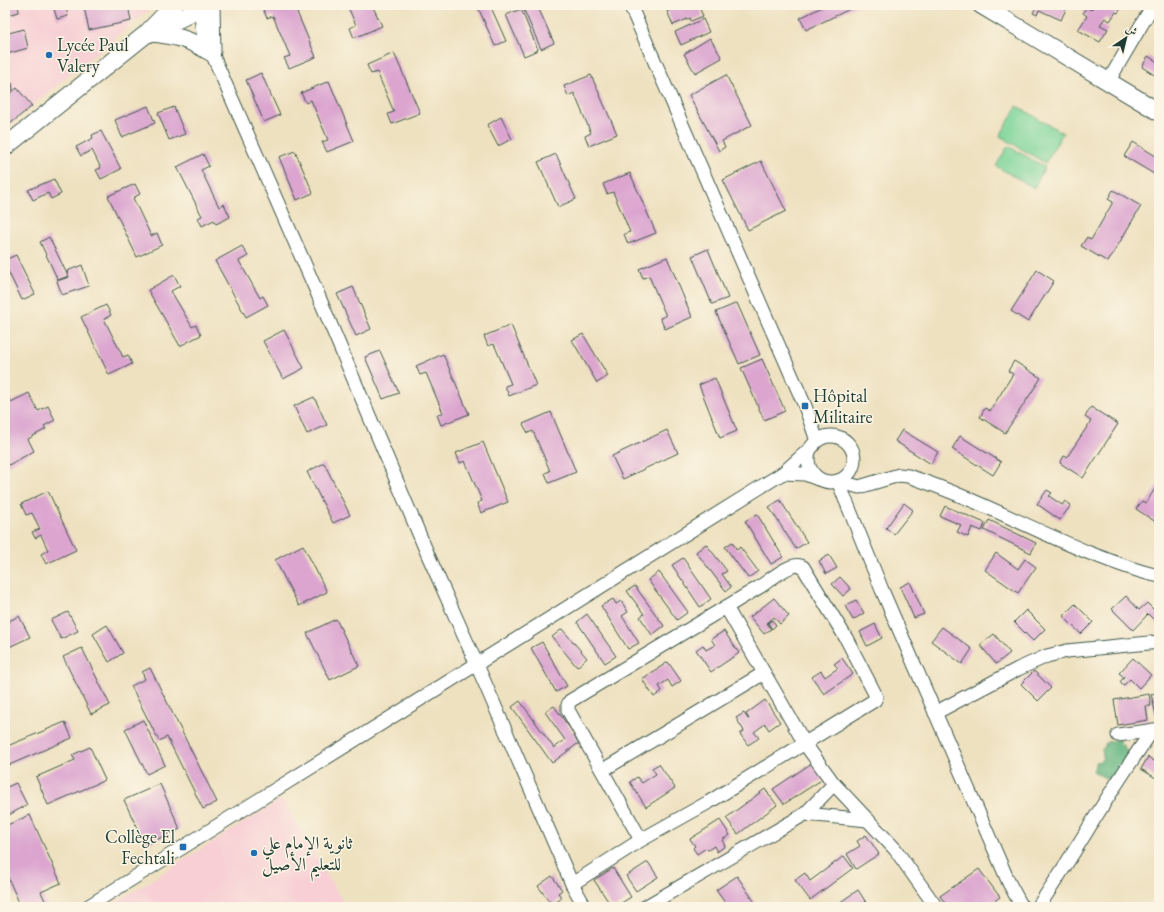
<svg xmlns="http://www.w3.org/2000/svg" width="1164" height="912" viewBox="0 0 1164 912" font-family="'EB Garamond',Amiri,serif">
	<rect width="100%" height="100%" fill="#fcf5e5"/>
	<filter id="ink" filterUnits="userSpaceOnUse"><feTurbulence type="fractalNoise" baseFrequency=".025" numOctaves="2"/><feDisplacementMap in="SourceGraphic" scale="8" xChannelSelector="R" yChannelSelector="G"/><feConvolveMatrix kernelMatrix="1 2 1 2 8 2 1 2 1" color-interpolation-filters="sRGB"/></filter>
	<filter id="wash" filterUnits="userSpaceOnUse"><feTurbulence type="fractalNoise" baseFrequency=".012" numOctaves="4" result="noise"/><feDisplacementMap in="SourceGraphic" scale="16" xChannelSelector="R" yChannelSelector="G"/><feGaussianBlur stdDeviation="0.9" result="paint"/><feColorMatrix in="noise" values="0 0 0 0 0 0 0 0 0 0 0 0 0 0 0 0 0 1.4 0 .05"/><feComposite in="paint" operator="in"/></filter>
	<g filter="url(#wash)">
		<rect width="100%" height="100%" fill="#eee1c0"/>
		<g fill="#f7cfd4">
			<path d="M5 5H155L5 128Z"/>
			<path d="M282 799 346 907H108Z"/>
		</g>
		<g fill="#7cd499" stroke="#4e8866">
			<path d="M1017 106 1063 133 1045 163 1000 136Z"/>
			<path d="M1008 146 1045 167 1034 188 996 166Z"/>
		</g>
		<path fill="#65b681" stroke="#427a5a" d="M1117 738 1120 741 1119 744 1124 746 1127 752 1130 751C1127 760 1116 773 1110 781L1093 771 1096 762 1101 761 1103 757 1102 749 1105 747V744L1109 741 1110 742Z"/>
		<g id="blocks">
			<g fill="#dba5d0">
				<path d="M5 5H18L19 12 5 16Z"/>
				<path d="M53 5H75L66 8 68 16 57 19Z"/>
				<path d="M94 5H128L131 21 89 30 84 7Z"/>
				<path d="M272 5H294L316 57 289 68 284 58 290 56 273 16 267 18 263 9Z"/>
				<path d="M347 5H372L382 26 354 38 350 28 356 25Z"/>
				<path d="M477 5H490L506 41 495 46Z"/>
				<path d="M531 5H537L554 43 541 49 523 8Z"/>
				<path d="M682 5H698L703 16 691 21 690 18 673 25 667 11Z"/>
				<path d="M826 5H858L806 30 800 18Z"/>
				<path d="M1037 5H1068L1061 20 1039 10 1037 15 1033 13Z"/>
				<path d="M1094 5H1123L1118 13 1116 12 1110 21 1105 18 1100 25 1108 29 1100 42 1078 30 1087 16 1083 13 1086 7 1091 10Z"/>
				<path d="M521 9 538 50 524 56 506 15Z"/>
				<path d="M703 19 709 32 681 45 675 32Z"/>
				<path d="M24 29 28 48 7 54 5 45V34Z"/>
				<path d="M710 38 722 58 695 73 684 54Z"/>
				<path d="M394 53 420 113 392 124 388 114 394 112 377 72 371 74 367 65Z"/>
				<path d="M1148 56 1159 63V78L1142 67Z"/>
				<path d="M261 73 280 115 264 122 246 80Z"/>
				<path d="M591 75 617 134 589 146 585 136 591 133 574 93 568 96 564 86Z"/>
				<path d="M726 75 752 125 722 141 725 147 719 151 689 95Z"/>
				<path d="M329 81 354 141 327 152 322 142 328 140 311 100 306 103 301 93Z"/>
				<path d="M5 83H12L13 90H5Z"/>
				<path d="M17 88 32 106 5 128V98Z"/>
				<path d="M148 106 155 123 122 137 115 120Z"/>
				<path d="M174 107 185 134 169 140 158 113Z"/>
				<path d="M501 117 512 139 498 146 487 125Z"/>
				<path d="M101 131 121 169 101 179 96 170 101 168 92 150 81 156 76 147 93 138 92 135Z"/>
				<path d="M1133 142 1159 158V177L1124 156Z"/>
				<path d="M295 151 313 193 297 200 279 157Z"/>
				<path d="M203 154 209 166 201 170 219 207 224 204 230 217 216 224 214 220 202 226 198 218 202 216 177 167Z"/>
				<path d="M556 154 576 199 558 207 538 162Z"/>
				<path d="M761 161 786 211 748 230 723 180Z"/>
				<path d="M630 173 656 233 628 244 624 234 630 232 613 192 607 194 603 184Z"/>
				<path d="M54 179 61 194 51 199 48 193 33 200 28 190Z"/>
				<path d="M135 184 140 194 133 198 151 236 157 233 162 245 137 257 108 196Z"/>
				<path d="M1113 190 1141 206 1108 262 1081 246 1087 237 1091 240 1113 202 1108 199Z"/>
				<path d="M49 237 68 276 58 280 40 242Z"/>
				<path d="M242 246 248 256 239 261 260 298 263 296 268 305 246 317 215 261Z"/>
				<path d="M708 249 728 298 712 304 692 256Z"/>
				<path d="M16 255 35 294 22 300 5 265V260Z"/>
				<path d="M667 257 692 317 665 329 660 318 666 316 649 276 643 278 639 269Z"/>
				<path d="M82 265 89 286 62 295 57 281 69 277 67 271Z"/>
				<path d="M1037 270 1054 281 1028 322 1011 311Z"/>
				<path d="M174 275 180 286 171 291 192 327 196 325 201 335 180 346 148 290Z"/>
				<path d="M5 287 9 295 5 297Z"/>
				<path d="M353 287 371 329 356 336 337 294Z"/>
				<path d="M737 303 760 355 739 364 716 312Z"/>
				<path d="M106 305 111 315 104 319 123 357 128 355 132 364 109 375 81 317Z"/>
				<path d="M511 325 536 385 509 396 505 386 511 384 494 344 488 346 484 336Z"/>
				<path d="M284 330 304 368 283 379 263 341Z"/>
				<path d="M583 334 608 376 597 383 572 340Z"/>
				<path d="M380 351 399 393 383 399 365 357Z"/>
				<path d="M443 354 469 414 441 425 437 415 443 413 426 373 420 375 416 366Z"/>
				<path d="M762 359 785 411 764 420 741 368Z"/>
				<path d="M1014 361 1041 378 1005 433 980 417 985 408 990 411 1013 374 1008 371Z"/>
				<path d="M715 378 737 431 720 438 699 385Z"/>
				<path d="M5 393H6L11 402 29 393 38 411 48 406 55 420 44 426 46 429 28 439 34 451 5 467V454L7 452 5 448Z"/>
				<path d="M314 397 327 425 307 434 294 406Z"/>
				<path d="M1091 407 1118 424 1083 478 1060 463 1064 456 1067 457 1091 421 1085 417Z"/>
				<path d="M551 412 576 472 549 483 545 473 550 471 533 431 528 433 523 424Z"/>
				<path d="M667 430 678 453 623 479 612 456Z"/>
				<path d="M902 430 938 452 931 464 895 441Z"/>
				<path d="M960 436 1001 462 993 475 952 449Z"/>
				<path d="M483 442 508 502 481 513 477 503 482 501 465 461 460 463 456 453Z"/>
				<path d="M324 463 350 515 333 523 307 472Z"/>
				<path d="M1159 482V524L1136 509 1142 501 1146 503Z"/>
				<path d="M1047 490 1052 493 1049 496 1062 505 1065 501 1071 505 1060 520 1037 504Z"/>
				<path d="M48 491 76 550 46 564 41 554 48 550 41 535 35 538 32 532 40 529 32 513 26 515 21 504Z"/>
				<path d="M780 500 807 542 796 549 769 507Z"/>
				<path d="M904 503 913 510 894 534 886 528Z"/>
				<path d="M945 506 985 523 982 531 972 527 968 537 957 532 961 525 940 516Z"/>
				<path d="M757 514 783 557 771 564 745 521Z"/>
				<path d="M989 520 1036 543 1031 553 984 530Z"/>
				<path d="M732 542 737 550 740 547 758 571 748 578 725 547Z"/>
				<path d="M706 544 727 571 722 574 731 587 726 591 696 552Z"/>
				<path d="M303 545 327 592 299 606 275 560Z"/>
				<path d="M996 553 1018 569 1025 559 1036 567 1018 593 985 570Z"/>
				<path d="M829 555 837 568 826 574 819 561Z"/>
				<path d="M683 558 711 599 700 607 672 565Z"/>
				<path d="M659 572 688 612 677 620 648 580Z"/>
				<path d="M840 577 851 589 843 596 832 584Z"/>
				<path d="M910 582 924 614 914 618 900 587Z"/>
				<path d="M635 586 664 626 652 635 640 617 644 614 627 591Z"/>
				<path d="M1126 596 1139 610 1147 603 1159 615V619L1156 622 1148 614 1133 630 1112 609Z"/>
				<path d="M774 598 789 616 780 624 774 617 767 623 771 629 764 634 750 617Z"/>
				<path d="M613 599 616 604 621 601 628 612 622 616 639 643 628 649 601 606Z"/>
				<path d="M856 600 864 613 853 620 845 606Z"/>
				<path d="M1075 604 1093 622 1081 634 1063 616Z"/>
				<path d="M1026 610 1045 629 1033 641 1014 622Z"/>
				<path d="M68 612 78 631 61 639 51 620Z"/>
				<path d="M587 614 616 656 605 663 577 622Z"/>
				<path d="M19 616 30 637 5 649V623Z"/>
				<path d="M336 619 359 666 330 680 307 633Z"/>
				<path d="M772 620 776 625 772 629 768 623Z"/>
				<path d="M875 624 882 638 867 646 860 632Z"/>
				<path d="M107 625 123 653 109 662 93 634Z"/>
				<path d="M942 627 972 649 962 664 931 641Z"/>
				<path d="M562 629 587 658 577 667 552 637Z"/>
				<path d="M724 631 739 653 711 672 696 650 703 645 706 650 715 645 711 639Z"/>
				<path d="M994 634 1010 653 996 664 980 645Z"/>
				<path d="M542 642 567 686 556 692 531 648Z"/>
				<path d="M82 648 110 705 91 714 63 657Z"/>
				<path d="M842 658 853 674 824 694 812 677 821 671 825 677 838 668 834 664Z"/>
				<path d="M1133 658 1151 675 1139 688 1130 679 1123 686 1120 682 1124 677 1119 673Z"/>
				<path d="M668 662 681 681 672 687 668 680 659 686 662 691 654 697 642 679Z"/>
				<path d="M150 668 217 802 203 809 167 737 159 741 131 686 145 679 142 672Z"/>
				<path d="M1034 671 1051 688 1038 701 1021 684Z"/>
				<path d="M1159 693V719L1157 720 1151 694Z"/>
				<path d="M1149 694 1151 706H1146L1148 720 1118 725 1114 700Z"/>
				<path d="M765 700 780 722 769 730 765 724 754 732 759 738 748 745 740 734 744 731 736 718 744 713 748 719H749L746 714Z"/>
				<path d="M520 701 554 748 565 740 545 712 554 706 580 742 552 763 512 707Z"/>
				<path d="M143 720 165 765 147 774 125 729Z"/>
				<path d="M65 722 72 738 9 765 5 756V747Z"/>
				<path d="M90 747 105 780 48 805 36 777 75 760 72 755Z"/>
				<path d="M1148 757 1159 764V780L1141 769Z"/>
				<path d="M812 763 823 779 784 804 773 789Z"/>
				<path d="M659 764 675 788 646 807 630 782 637 777 642 783 656 774 652 768Z"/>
				<path d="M16 783 27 805 5 817V788Z"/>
				<path d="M160 784 180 829 145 845 124 800Z"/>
				<path d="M765 789 777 805 738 834 726 818Z"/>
				<path d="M30 815 61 883 41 892 48 907H21L5 871V826Z"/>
				<path d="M720 820 730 835 722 840 725 846 717 852 714 846 708 850 706 848 697 854 693 848 695 846 690 839Z"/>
				<path d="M866 835 879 854 856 869 847 854 860 846 857 841Z"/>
				<path d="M844 856 853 868 810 900 795 880 805 873 810 881Z"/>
				<path d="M648 862 658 877 636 891 626 876Z"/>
				<path d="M613 868 631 897 615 907H612L594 880Z"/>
				<path d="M979 869 1000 897 986 907H948L940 896Z"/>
				<path d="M552 876 562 890 558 893 562 898 552 905 538 886Z"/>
				<path d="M737 876 758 907H728L716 890Z"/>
				<path d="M858 890 869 907H833Z"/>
			</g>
		</g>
	</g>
	<g filter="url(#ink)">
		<use href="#blocks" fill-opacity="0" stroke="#3e5649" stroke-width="1"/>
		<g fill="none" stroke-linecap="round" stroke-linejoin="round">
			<defs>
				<g id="minor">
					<path d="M213 5 214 52"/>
					<path d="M630 5 805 406 817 441"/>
					<path d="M203 8C199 24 204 44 214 58L316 290 428 555 477 665 572 884 585 907"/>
					<path d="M1108 82 1153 5"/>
					<circle cx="831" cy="459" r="23"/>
					<path d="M783 473 805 474 818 479"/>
					<path d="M838 481 882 590 1009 883 1022 907"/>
					<path d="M838 481 859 487 899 475 908 476C970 496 1027 527 1087 552 1111 561 1134 571 1159 576"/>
					<path d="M726 607 805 744 834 784 895 849 936 907"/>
					<path d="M935 713 1018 669 1047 656 1067 651 1159 642"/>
					<path d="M1118 735 1156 730"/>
					<path d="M603 770 764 673"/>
					<path d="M805 814 868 820"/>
					<path d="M572 884 641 840 709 802 875 700 876 697 874 692 846 638 803 567C793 560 770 580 761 586L570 701 568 705V710L641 840"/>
					<path d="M87 907 783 473 813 446"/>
					<path d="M645 907 805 814 834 784"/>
					<path d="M1038 907C1078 849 1111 787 1153 730"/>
				</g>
				<g id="major">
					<path d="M981 5 1159 112"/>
					<path d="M154 31 185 16 199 7"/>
					<path d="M150 33C174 35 189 39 210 52"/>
					<path d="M5 147 145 35 174 5"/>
				</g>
			</defs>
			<use href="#minor" stroke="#3e5649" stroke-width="15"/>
			<use href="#major" stroke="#3e5649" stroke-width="19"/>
			<use href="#minor" stroke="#fff" stroke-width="13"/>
			<use href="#major" stroke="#fff" stroke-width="17"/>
		</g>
	</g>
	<g fill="#1f6fb2" stroke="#fcf5e5" stroke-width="1.5">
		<circle cx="49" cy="55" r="4"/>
		<rect x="801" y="402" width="8" height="8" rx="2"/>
		<rect x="179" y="843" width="8" height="8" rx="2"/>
		<circle cx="254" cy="853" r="4"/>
	</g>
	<g text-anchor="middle" stroke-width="3" stroke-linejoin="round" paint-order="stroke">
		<g font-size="18" fill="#1f3d34" stroke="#fcf5e5" text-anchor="start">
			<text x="57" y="51">Lycée Paul<tspan x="57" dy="21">Valery</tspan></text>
			<text x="813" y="402">Hôpital<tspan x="813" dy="21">Militaire</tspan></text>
			<text x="175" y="843" text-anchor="end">Collège El<tspan x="175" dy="21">Fechtali</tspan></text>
			<text x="262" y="849">ثانوية الإمام علي<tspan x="262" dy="21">للتعليم الأصيل</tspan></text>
		</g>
	</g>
	<rect width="1164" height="912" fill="none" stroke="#fcf5e5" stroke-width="20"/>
	<g transform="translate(1126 38) rotate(35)" stroke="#fcf5e5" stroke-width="3" paint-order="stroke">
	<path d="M0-3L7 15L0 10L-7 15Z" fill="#1f3d34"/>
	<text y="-6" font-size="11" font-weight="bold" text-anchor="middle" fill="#1f3d34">ش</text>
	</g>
</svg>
